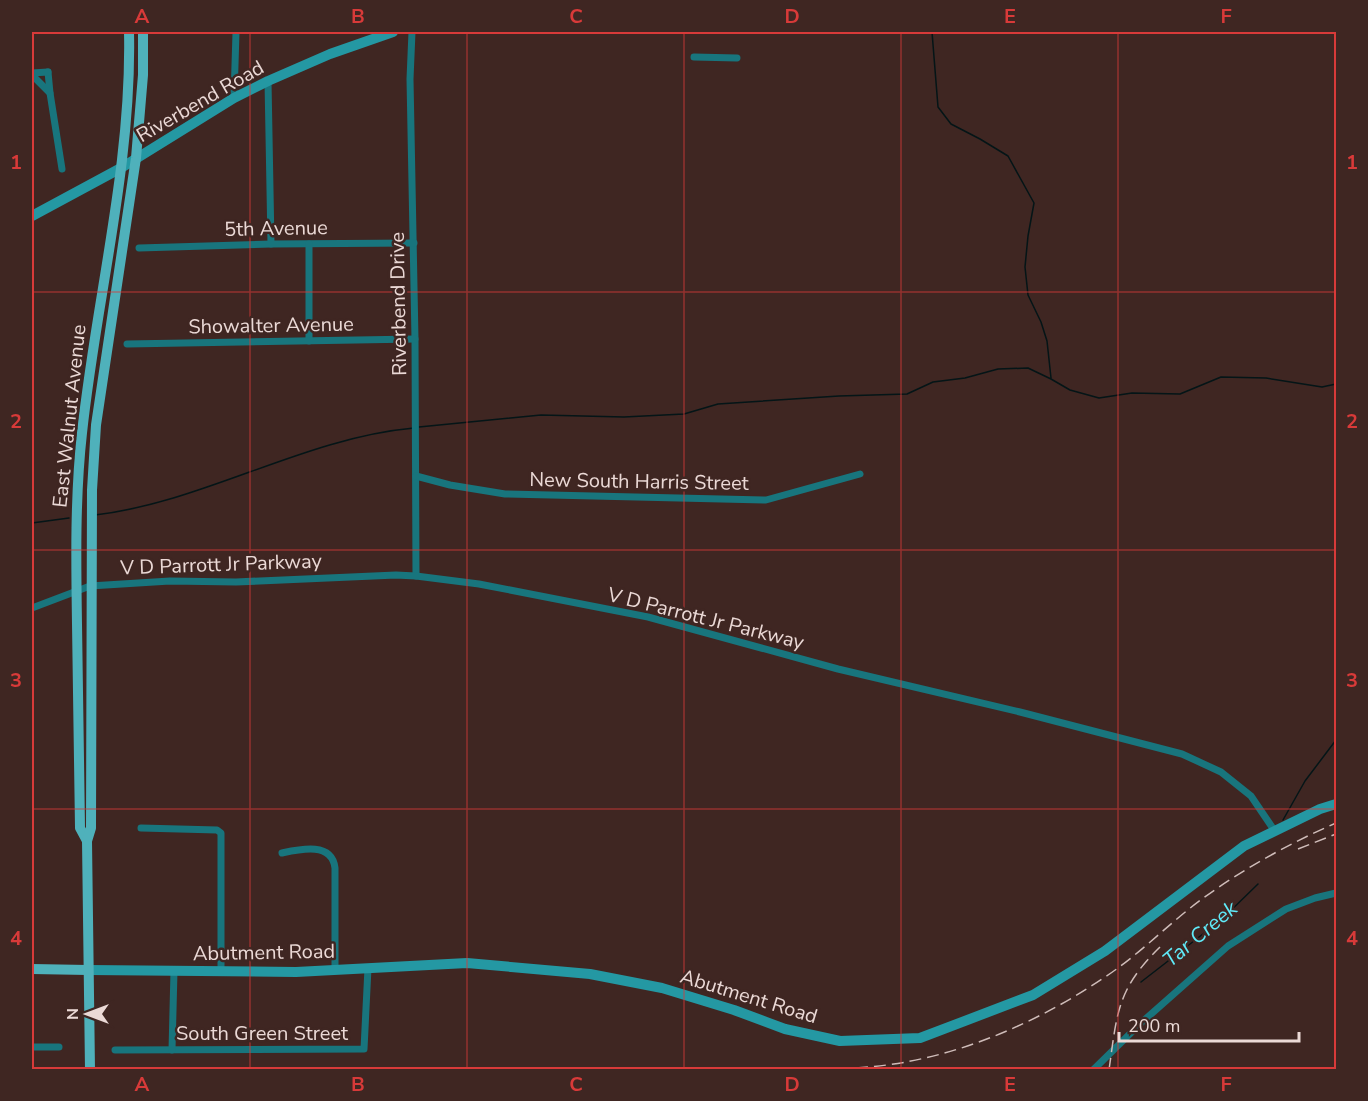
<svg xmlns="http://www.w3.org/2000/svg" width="1368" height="1101" viewBox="0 0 1368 1101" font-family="'Nunito Sans',sans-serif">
	<rect width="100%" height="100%" fill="#3f2622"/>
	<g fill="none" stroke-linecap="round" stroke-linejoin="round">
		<g stroke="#041517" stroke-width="1.5">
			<path d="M932 32 938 107 951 124 980 139 1008 156 1034 203 1028 236 1025 267 1028 295 1041 322 1047 341 1051 378"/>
			<path d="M419 427 541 415 624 417 684 414 718 404 839 396 907 394 933 382 965 378 998 369 1028 368 1051 379 1070 390 1099 398 1132 393 1180 394 1221 377 1266 378 1322 387 1336 384"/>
			<path d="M95 515C205 502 303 438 414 428"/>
			<path d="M32 523 69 518"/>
			<path d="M1283 820 1305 781 1336 740"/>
			<path d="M1141 982 1221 920 1258 884"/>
		</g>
		<g stroke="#18757d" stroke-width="7">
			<path d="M412 32 410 79 415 339 416 576"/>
			<path d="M694 57 737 58"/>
			<path d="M48 72 50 93"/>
			<path d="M32 73 48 72"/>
			<path d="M32 75 50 93 62 169"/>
			<path d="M268 81 271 244"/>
			<path d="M234 98 236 32"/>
			<path d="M139 248 271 244 414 243"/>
			<path d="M309 341V244"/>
			<path d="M127 344 415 339"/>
			<path d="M416 476 450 485 505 494 766 500 860 474"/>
			<path d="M32 608 90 586 170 581 236 582 396 575 416 576 479 584 648 617 838 669 1020 712 1182 754 1221 772 1251 796 1274 830"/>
			<path d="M141 828 217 830 221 833V971"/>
			<path d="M282 853C301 849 332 842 335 868V970"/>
			<path d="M32 1047H59"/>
			<path d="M115 1050 364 1049 368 968"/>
			<path d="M172 1050 174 971"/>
			<path d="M1093 1070 1141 1023 1228 946 1286 909 1315 898 1336 893"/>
		</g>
		<g stroke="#2498a3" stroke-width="10">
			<path d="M32 216 121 168 234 98 268 81 330 54 393 32"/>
			<path d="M88 970 296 972 467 963 590 974 662 988 734 1010 785 1029 840 1041 920 1038 1033 995 1105 951 1244 846 1320 809 1336 804"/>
		</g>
		<g stroke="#4fb1bb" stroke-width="10">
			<path d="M87 841 80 828C79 760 78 692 77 624 76 560 75 496 82 433 96 300 132 166 129 32"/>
			<path d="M32 969 88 970"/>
			<path d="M90 1070 87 841 91 828 92 490 96 425 136 158 143 75V32"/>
		</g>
		<g stroke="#cfbcb9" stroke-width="1.5" stroke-dasharray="12 6" stroke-linecap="butt">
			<path d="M1298 849 1336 834"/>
			<path d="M820 1070C848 1069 879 1067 906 1062 976 1049 1044 1018 1102 979 1138 956 1168 924 1202 899 1243 869 1290 843 1336 823"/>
			<path d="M1109 1070C1117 1013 1117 989 1160 947"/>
		</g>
	</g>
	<path fill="none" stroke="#d83a39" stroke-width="1.5" stroke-opacity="0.55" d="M250 32V1070M467 32V1070M684 32V1070M901 32V1070M1118 32V1070M32 292H1336M32 550H1336M32 809H1336"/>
	<g text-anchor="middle" stroke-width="5" stroke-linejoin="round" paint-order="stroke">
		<g font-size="20" fill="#ebd9d6" stroke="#3f2622">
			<text transform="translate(200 101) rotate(-30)" y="7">Riverbend Road</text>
			<text transform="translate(276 228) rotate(-1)" y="7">5th Avenue</text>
			<text transform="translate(398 304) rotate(-91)" y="7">Riverbend Drive</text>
			<text transform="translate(271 325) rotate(-1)" y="7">Showalter Avenue</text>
			<text transform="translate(69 416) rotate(-84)" y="7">East Walnut Avenue</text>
			<text transform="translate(639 481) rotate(1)" y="7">New South Harris Street</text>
			<text transform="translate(221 564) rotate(-2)" y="7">V D Parrott Jr Parkway</text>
			<text transform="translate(706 618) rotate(14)" y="7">V D Parrott Jr Parkway</text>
			<text transform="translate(264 952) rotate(-1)" y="7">Abutment Road</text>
			<text transform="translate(749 996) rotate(17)" y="7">Abutment Road</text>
			<text x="262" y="1040">South Green Street</text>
		</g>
		<g font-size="21" font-style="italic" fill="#60ebf9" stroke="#3f2622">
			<text transform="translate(1200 934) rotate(-40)" y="7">Tar Creek</text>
		</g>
	</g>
	<rect width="1368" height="1101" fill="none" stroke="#3f2622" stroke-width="66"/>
	<g transform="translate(87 1014) rotate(270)" stroke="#3f2622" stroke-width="4.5" paint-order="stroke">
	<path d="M0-4.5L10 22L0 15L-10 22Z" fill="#ebd9d6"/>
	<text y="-9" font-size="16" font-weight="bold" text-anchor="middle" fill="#ebd9d6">N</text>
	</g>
	<path d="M1119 1032v9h180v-9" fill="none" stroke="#ebd9d6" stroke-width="3"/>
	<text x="1128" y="1032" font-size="18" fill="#ebd9d6" stroke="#3f2622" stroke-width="4.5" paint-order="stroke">200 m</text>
	<rect x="33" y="33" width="1302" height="1035" fill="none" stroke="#d83a39" stroke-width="2"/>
	<g font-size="20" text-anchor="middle" font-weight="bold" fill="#d83a39">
		<text x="142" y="23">A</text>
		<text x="358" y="23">B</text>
		<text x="576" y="23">C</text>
		<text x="792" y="23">D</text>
		<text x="1010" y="23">E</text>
		<text x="1226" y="23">F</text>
		<text x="16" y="169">1</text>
		<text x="1352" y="169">1</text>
		<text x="16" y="428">2</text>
		<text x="1352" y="428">2</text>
		<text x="16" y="687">3</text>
		<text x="1352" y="687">3</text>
		<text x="16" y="945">4</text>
		<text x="1352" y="945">4</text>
		<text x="142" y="1091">A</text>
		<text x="358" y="1091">B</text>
		<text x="576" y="1091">C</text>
		<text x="792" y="1091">D</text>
		<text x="1010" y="1091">E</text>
		<text x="1226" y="1091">F</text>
	</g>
</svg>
